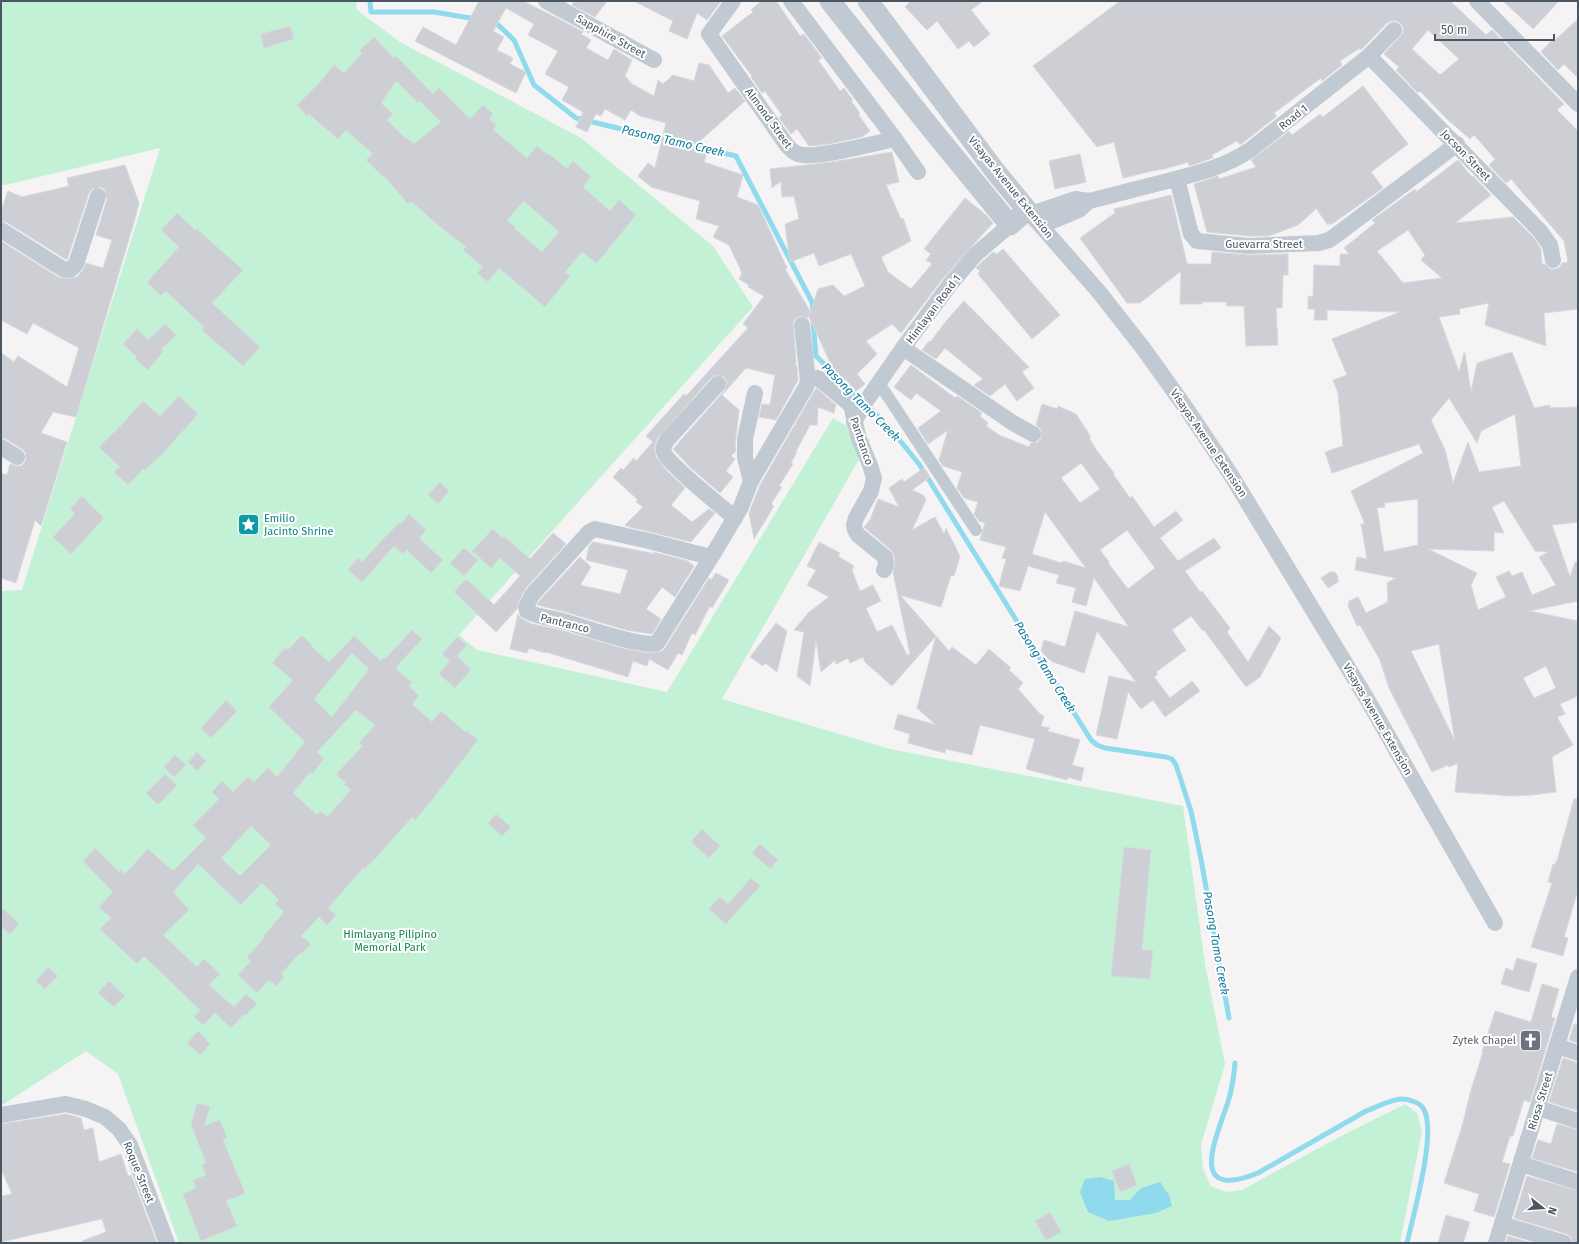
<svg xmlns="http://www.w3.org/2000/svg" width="1579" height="1244" viewBox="0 0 1579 1244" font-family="'Fira Sans',sans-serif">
	<rect width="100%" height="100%" fill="#f5f3f3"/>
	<path fill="#c3f1d5" d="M1 1H356L357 10 400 42 581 138 713 246 753 307 459 635 477 650 667 692 833 418 870 440 722 699 890 749 1183 806 1205 964 1225 1064 1201 1145 1203 1169 1211 1186 1226 1192 1242 1190 1339 1137 1405 1104 1417 1113 1422 1131 1400 1243H179L118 1074 86 1051 4 1104H1V591L22 590 160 148 1 186Z"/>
	<path fill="#90daee" d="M1100 1177 1114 1181 1115 1200H1130L1141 1188 1160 1182 1169 1195 1172 1206 1156 1213 1109 1221 1088 1212 1080 1192 1085 1179Z"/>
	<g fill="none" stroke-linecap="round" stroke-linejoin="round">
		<g stroke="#90daee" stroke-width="5">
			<path d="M370 1 371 12H434L476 19"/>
			<path d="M492 21 495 22 514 40 534 85 576 118 667 140"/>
			<path d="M689 145 736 156 812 302 813 313"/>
			<path d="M813 321 816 356 889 427 919 464 1091 740 1097 745 1105 748 1166 757 1172 759 1176 765 1191 811 1201 859 1229 1018"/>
			<path d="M1235 1063C1234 1076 1232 1089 1228 1102 1216 1138 1186 1202 1258 1173L1366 1111C1377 1107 1389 1100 1401 1099 1408 1099 1419 1102 1423 1108 1438 1129 1413 1216 1407 1243"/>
		</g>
	</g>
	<g fill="#cdcfd5" stroke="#d7d9de" fill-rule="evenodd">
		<path d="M479 1H523L559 19 583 32 581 34 591 40 586 48 608 60 614 49 632 60 625 76 632 84 654 96 658 80 663 84 673 75 694 81 699 63 709 65 728 93 735 88 745 101 692 148 707 152 704 162 743 175 737 197 758 205 787 268 785 269 810 311 808 318 801 316 796 318 793 322 796 363V366H797L798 380 776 420 759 417 762 404 770 405 775 375 746 368 722 395 739 410 735 445 736 451 731 456 735 459 726 471 733 477 720 493 691 468 673 449 725 390 727 382 724 377 716 375 711 378 657 439 654 448 656 457 668 472 685 488 671 505 692 522 709 509 715 513 691 542 626 526 625 525 643 507 636 502 638 500 613 477 621 468 623 470 634 458 636 461 653 442 646 436 684 394 686 396 748 328 743 324 764 296 748 287 749 285 739 279 742 273 729 245 713 237 719 226 696 219 700 201 651 187 638 176 648 163 655 168 666 123 640 116 631 110 625 120 605 109 601 116 596 114 587 132 576 127 583 112 562 100 569 87 545 74 558 51 528 35 534 24 506 8 493 31 504 37 497 50 513 58 510 64 526 72 516 93 415 41 423 27 456 45Z"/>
		<path d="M575 1H607L595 17 572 5Z"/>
		<path d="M634 1H721L707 20 697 13 687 39 669 31 673 21Z"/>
		<path d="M761 1H776L800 36 804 34 822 58 818 60 840 91 844 88 853 100 851 101 860 113 858 114 870 131 862 137 829 144 809 146 797 129 791 134 779 118 782 115 765 91 762 93 751 77 752 76 722 36 753 12 751 10Z"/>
		<path d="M911 1H983L971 10 990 34 974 47 969 41 958 49 937 21 927 30 905 7Z"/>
		<path d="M1120 1H1450L1486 35 1492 30 1564 104 1557 110 1578 131V309L1544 313 1546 346 1485 325 1489 303 1459 309 1460 314 1439 317 1459 372 1464 353H1465L1471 392 1477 363 1512 352 1534 408 1550 405V408L1578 407V522L1552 525 1570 577 1575 562H1578V601L1529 611 1578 621V696L1560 704 1565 714 1557 717 1573 745 1552 757 1556 792 1532 795 1513 796 1455 792 1458 763 1449 767 1448 765 1432 772 1389 688 1380 660 1360 625 1357 626 1348 606 1349 601 1358 597 1366 613 1388 602 1387 583 1396 578 1355 570 1357 557 1367 559 1361 524H1365L1351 491 1423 453 1419 444 1332 473 1325 452 1343 446 1338 393 1333 380 1347 375 1332 339 1400 312 1327 310V320H1314L1315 309H1308V296L1313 297 1314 265 1340 266V254H1349L1344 248 1375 223 1372 220 1415 189 1416 192 1458 160 1472 177 1473 176 1491 195 1455 223 1513 217 1533 237 1541 249 1542 264H1545L1550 269H1555L1560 267 1562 263 1568 262 1564 241 1511 179 1506 183 1489 165 1495 159 1474 135 1470 139 1447 119 1420 91 1418 93 1396 70 1399 67 1384 54 1403 33V27L1400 23 1396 21H1391L1387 23 1361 50 1360 48 1340 61 1342 65 1322 81 1321 78 1274 113 1277 116 1240 145 1237 141 1212 155 1213 158 1189 166 1188 162 1161 170V169L1123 178 1114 142 1097 147 1033 66ZM1428 30 1459 59 1440 75 1412 49ZM1408 230 1425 255 1421 260 1442 278 1403 283 1377 251ZM1449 398 1477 443 1481 431 1515 414 1521 466 1479 472 1468 442 1453 483 1445 450 1431 420ZM1418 499V545L1384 552 1377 508 1385 507 1384 503ZM1504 501 1535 551 1549 552 1539 557 1556 585 1532 595 1522 572 1512 576 1509 571 1496 577 1506 597 1478 610 1471 585 1477 573 1428 549 1494 551V532L1504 533 1492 507ZM1439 644 1455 741 1411 651ZM1546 666 1556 688 1534 698 1523 678Z"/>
		<path d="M1503 1H1559L1533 29Z"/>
		<path d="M1578 19V78L1564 64 1558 70 1541 52 1553 39 1554 41Z"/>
		<path d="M290 26 294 39 264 48 261 34Z"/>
		<path d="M374 37 394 58 396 56 433 94 439 88 470 119 483 105 493 114 489 119 496 125 493 130 527 158 537 146 548 155 549 154 567 169 573 161 591 177 583 187 610 211 619 200 636 215 597 263 582 252 565 272 570 276 545 307 499 268 488 282 477 273 483 267 463 250 466 247 438 225 411 201 408 204 384 176 383 177 366 160 373 154 346 130 338 139 309 114 307 116 297 105 321 81 334 65 344 73 362 53 359 51ZM396 81 418 103 420 101 441 122 414 144 407 138 406 139 387 120 393 114 381 103ZM524 201 559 232 542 252 514 228 515 227 507 220Z"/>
		<path d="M1363 86 1408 144 1371 172 1383 188 1332 224H1327L1315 207V210L1298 225 1269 236H1249L1207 232 1194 184 1218 176 1219 179 1256 167 1251 160 1289 131 1292 135 1320 114 1323 117Z"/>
		<path d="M892 152 899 182 886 185 901 219 903 218 911 241 881 257 888 272 911 289 932 264 926 260 931 254 924 249 965 198 986 215 993 223 944 277 901 333 892 324 866 341 877 354 857 374 865 384 856 391 846 380 843 386 833 378 836 375 809 317 818 289 833 285 844 296 865 286 851 254 819 266 814 253 790 262 785 224 799 219 794 196 782 197 781 181 772 188 770 169 832 162Z"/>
		<path d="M1080 154 1086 182 1055 189 1049 161Z"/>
		<path d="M125 165 139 203 135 219 76 417 53 412 41 433 67 442 41 526 35 520 16 583 1 578V473L7 475 10 464 16 466H21L25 462 26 457 25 452 22 449 6 439 1 438V353L14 362 18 356 67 387 79 348 33 323 27 334 1 320V241L58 277 69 279 77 277 83 270 86 263 103 268 112 240 96 235 107 199 105 190 101 187 92 189 89 193 67 260 6 222 1 221V211L8 191 22 197 69 186 67 178Z"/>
		<path d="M1171 195 1187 264H1211L1212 252 1249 255 1288 254V275H1283L1282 308H1276L1278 345 1246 346 1244 306H1226L1227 302H1202V304H1180L1181 271 1140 303H1127L1080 238 1115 213 1114 209Z"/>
		<path d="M177 213 196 231 197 229 243 270 212 303 260 347 243 366 202 330 204 327 166 291 161 296 147 282 179 247 161 230Z"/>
		<path d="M1003 249 1060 315 1032 339 978 274 980 271 976 268 983 261 993 252 997 254Z"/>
		<path d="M964 301 1029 367 1022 372 1034 388 1017 401 1005 384 990 396 974 385 983 379 945 348 936 359 922 350 929 341 930 342 947 320Z"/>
		<path d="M165 324 176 335 161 349 163 352 148 370 135 359 137 357 123 344 137 329 148 340Z"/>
		<path d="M911 365 955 398 957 396 982 413 980 416 988 423 986 426 999 435 1029 447 1031 443 1038 442 1041 438V429L1036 425 1042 404 1057 409 1058 406 1076 414 1091 437 1089 438 1097 451 1114 473 1113 474 1130 498 1132 496 1154 527 1176 511 1183 520 1160 538 1178 561 1214 538 1221 548 1185 571 1200 592 1202 591 1230 628 1227 632 1248 662 1269 626 1281 638 1260 677 1246 687 1204 630 1203 631 1191 616 1172 630 1186 650 1156 672 1158 674 1154 677 1170 698 1192 681 1200 691 1165 717 1153 700 1141 709 1128 692 1117 739 1096 735 1109 676 1136 682 1097 631 1084 673 1053 662 1046 657 1041 651 1044 640 1065 647 1075 611 1129 627 1094 578 1086 606 1072 602 1076 588 1056 583 1059 575 1028 566 1020 591 999 586 1006 559 1002 558 1006 547 980 540 985 523 979 521 974 514 978 502 964 498 957 488 962 472 943 466 939 460 948 430 928 444 918 428 941 411 916 393 911 400 894 387ZM1081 463 1100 489 1080 503 1061 478ZM1045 512 1086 568 1063 561 1062 563 1032 554ZM1127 530 1155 568 1128 589 1108 563 1109 562 1100 550Z"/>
		<path d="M816 388 836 405 834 413 818 407 817 425H810L796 451 797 452 791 463 793 464 779 486 782 487 771 504 774 506 754 539 749 513 760 485Z"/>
		<path d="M179 396 198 414 163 453 145 470 143 469 128 485 114 472 120 467 99 447 114 432H115L143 401 160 416Z"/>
		<path d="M924 468 930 477 912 490 923 495 926 500 912 530 935 517 944 534 946 528 960 556 954 576 951 575 941 607 900 595 949 651 952 647 976 665 989 649 1011 668 1009 670 1023 683 1018 689 1040 714 1044 716 1041 726 1050 728 1047 731 1080 740 1072 765 1084 768 1081 781 1068 777 1067 780 1026 769 1035 739 980 725 972 755 946 749 945 753 908 743 910 734 894 729 898 714 936 725 917 708 936 636 892 686 865 662 863 657 850 663 848 658 836 664 835 660 821 672 816 640 810 686 797 676 804 632 794 630 809 612 829 597 807 585 816 570 807 566 819 542 840 553 838 556 854 566 852 570 860 591 873 585 881 601 866 608 877 632 892 625 907 655 910 654 893 572 895 563 894 555 891 550 864 527 870 520 878 499 899 507 889 488 902 479 904 482Z"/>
		<path d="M440 482 449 491 438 504 428 495Z"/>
		<path d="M82 496 104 518 71 554 53 537 75 514 70 509Z"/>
		<path d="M409 514 426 530 419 538 443 560 431 573 407 550 403 554 394 546 362 582 348 570 358 558 362 562 384 538 399 523 401 524Z"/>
		<path d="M493 529 502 538 504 536 530 559 553 533 566 544 525 589 518 603 517 609 496 632 454 592 466 579 494 605 520 576 500 558 491 568 472 551Z"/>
		<path d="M593 542 656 554 653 552 688 561 694 566 675 597 662 587 646 609 661 619 652 634 626 630 562 611 537 605 540 600 580 557 591 567 580 585 620 594 628 570 586 560 589 546Z"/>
		<path d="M464 548 478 560 464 576 450 563Z"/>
		<path d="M1330 572H1335L1338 577V582L1328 588 1321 578Z"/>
		<path d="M716 573 729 580 712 608 710 606 695 635 692 633 682 655 678 653 668 670 649 659 647 666 633 661 628 677 546 652 545 653 529 648 527 653 510 649 518 614 522 619 532 624 557 629 621 648 648 653 662 651 665 648 709 578 711 580Z"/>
		<path d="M776 623 787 631 777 672 765 663 763 666 750 657Z"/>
		<path d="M412 630 422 639 396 667 398 669 397 670 412 682 409 686 419 696 412 704 432 722 441 711 465 732 467 731 478 740 432 800 415 820 412 817 375 859 365 869 363 868 328 908 336 915 327 925 319 917 301 936 311 944 301 954 300 953 281 974 284 977 276 986 269 980 257 993 238 975 251 961 247 957 264 938 263 937 284 912 275 904 279 900 262 883 241 905 198 864 173 892 189 910 163 935 197 967 204 959 220 974 209 985 234 1007 246 994 257 1004 246 1015 244 1014 231 1028 215 1013 203 1025 194 1017 200 1010 144 956 137 964 100 929 111 918 99 907 113 892 83 861 95 848 119 872 121 870 125 874 148 849 173 871 206 838 193 825 219 799 212 792 222 781 233 792 248 777 254 782 268 768 277 777 305 742 269 707 293 680 272 663 285 648 288 650 302 635 312 645 311 646 329 662 354 636 381 661 384 657 385 659ZM352 653 369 669 332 717 314 699ZM356 710 375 725 359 743 363 746 336 774 346 783 344 784 351 790 327 817 320 811 317 815 293 793 310 772 312 774 324 759 317 752ZM251 826 271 845 240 876 221 858Z"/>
		<path d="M457 637 467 645 457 656 471 670 455 688 439 674 450 661 442 654Z"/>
		<path d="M226 700 237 711 211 738 201 729Z"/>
		<path d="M197 752 206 761 197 771 188 762Z"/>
		<path d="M175 755 186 765 174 777 164 767Z"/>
		<path d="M165 774 177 785 158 805 146 793Z"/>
		<path d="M1574 799H1578V890L1564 937 1568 938 1563 956 1531 947 1552 883 1548 882 1553 864 1555 865 1556 861H1557Z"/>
		<path d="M496 814 511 827 502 836 488 823Z"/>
		<path d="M702 829 720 846 709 858 691 842Z"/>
		<path d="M760 844 778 860 770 869 752 853Z"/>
		<path d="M1124 847 1151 850 1142 950H1153L1150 979 1111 976Z"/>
		<path d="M751 878 760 886 726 924 709 909 720 897 728 904Z"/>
		<path d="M1 907 19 924 10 934 1 926Z"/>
		<path d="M1517 958 1537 964 1529 992 1501 984 1506 968 1513 971Z"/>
		<path d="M48 967 58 976 45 989 36 981Z"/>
		<path d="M109 981 125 996 114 1007 98 993Z"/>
		<path d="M1542 984 1559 989 1551 1017 1555 1018 1530 1102 1524 1100 1513 1136H1510L1502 1162 1510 1164 1494 1217 1474 1211 1479 1194 1444 1183 1463 1123 1471 1090 1483 1052H1482L1495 1011 1531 1022Z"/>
		<path d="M1574 1024 1578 1025V1043L1569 1040Z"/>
		<path d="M198 1031 210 1044 200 1055 187 1043Z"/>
		<path d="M1563 1058 1578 1063V1111L1549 1102Z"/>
		<path d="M197 1103 210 1107 204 1126 220 1120 227 1138 223 1140 245 1193 226 1201 237 1226 201 1241 183 1194 196 1188 193 1180 206 1175 202 1165 206 1163 191 1124Z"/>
		<path d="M66 1114 81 1118 84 1130 93 1128 99 1162 121 1154 128 1176 131 1175 157 1243H82V1241L106 1232 102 1219 1 1242V1196L12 1194 1 1169V1124Z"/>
		<path d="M1557 1124 1578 1130V1172L1532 1158 1538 1140 1551 1144Z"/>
		<path d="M1129 1164 1137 1185 1120 1192 1112 1171Z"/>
		<path d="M1527 1176 1578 1191V1243H1573L1571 1237 1567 1234 1514 1218Z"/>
		<path d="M1050 1212 1061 1232 1046 1240 1035 1221Z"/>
		<path d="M1446 1215 1470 1222 1463 1243H1438Z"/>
		<path d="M1508 1236 1532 1243H1506Z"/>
	</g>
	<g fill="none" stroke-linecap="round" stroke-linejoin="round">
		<path stroke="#c1cad2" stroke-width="12" d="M879 383 976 530"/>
		<g stroke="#c1cad2" stroke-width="16">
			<path d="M546 1 654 60"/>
			<path d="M733 1 709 34 786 144C789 148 793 152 798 154 813 160 876 143 895 139"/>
			<path d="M791 1 895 139 918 172"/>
			<path d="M1477 1 1578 104"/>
			<path d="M1369 56 1540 231 1550 245 1553 260"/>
			<path d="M1177 179 1191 234 1197 241 1249 246 1319 243 1329 240 1335 236 1457 144"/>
			<path d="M1027 210 1099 292 1143 348 1188 411 1231 475 1367 699 1495 923"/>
			<path d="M1031 214 1075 199 1089 201C1114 195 1139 188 1164 182 1195 174 1223 168 1250 150L1369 56 1394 30"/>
			<path d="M1041 226 1079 210 1089 201"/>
			<path d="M1 230 58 266 63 269 70 270 76 264 98 196"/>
			<path d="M802 325 808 381"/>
			<path d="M903 348 1013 423 1033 434"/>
			<path d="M718 384 667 440C665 444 662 448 664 452 667 463 722 507 735 518"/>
			<path d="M854 422 864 404 903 348 951 283 976 254 1010 225"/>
			<path d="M1 447 17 457"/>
			<path d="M751 481 745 458V439L755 393"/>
			<path d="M710 557 649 541 595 529 589 532 532 595 526 607 527 611C537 617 547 617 559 620 579 625 640 648 657 643L715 551 741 507 751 481 806 387 808 381 813 378H818L851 405 859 439 870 465 874 478 871 491 856 518 854 525 855 530 858 535 885 557 886 564 884 570"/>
			<path d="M1557 1046 1578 1053"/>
			<path d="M1538 1108 1578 1121"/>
			<path d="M1 1115 66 1104 86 1109 105 1117 119 1129 130 1145 167 1243"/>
			<path d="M1521 1164 1578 1182"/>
			<path d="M1502 1224 1564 1243"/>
			<path d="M1496 1243 1578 977"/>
		</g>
		<path stroke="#c1cad2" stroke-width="21" d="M830 1 929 126 1010 225 1027 210 995 171 868 1"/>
	</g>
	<defs>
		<symbol id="sight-square" viewBox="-11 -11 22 22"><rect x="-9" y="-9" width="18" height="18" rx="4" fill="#0f9aa8" stroke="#fff"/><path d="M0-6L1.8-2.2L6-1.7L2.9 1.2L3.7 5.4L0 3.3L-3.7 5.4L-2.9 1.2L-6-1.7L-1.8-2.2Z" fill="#fff"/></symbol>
		<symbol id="church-square" viewBox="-11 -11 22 22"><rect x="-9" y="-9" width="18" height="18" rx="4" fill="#6b7280" stroke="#fff"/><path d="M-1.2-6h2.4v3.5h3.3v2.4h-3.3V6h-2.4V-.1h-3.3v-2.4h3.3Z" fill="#fff"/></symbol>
	</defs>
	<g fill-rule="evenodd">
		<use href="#sight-square" x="236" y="512" width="25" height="25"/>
		<use href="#church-square" x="1518" y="1028" width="25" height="25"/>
	</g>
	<g text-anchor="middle" stroke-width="4" stroke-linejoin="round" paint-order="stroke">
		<g font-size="11" fill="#4a5661" stroke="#fff">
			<text transform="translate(611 36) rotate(29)" y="4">Sapphire Street</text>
			<text transform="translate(1293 117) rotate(-39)" y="4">Road 1</text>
			<text transform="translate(769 118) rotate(54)" y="4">Almond Street</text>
			<text transform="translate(1466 155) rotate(46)" y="4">Jocson Street</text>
			<text transform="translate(1011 187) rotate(51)" y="4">Visayas Avenue Extension</text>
			<text x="1264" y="248">Guevarra Street</text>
			<text transform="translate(933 309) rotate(-53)" y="4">Himlayan Road 1</text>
			<text transform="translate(862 441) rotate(71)" y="4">Pantranco</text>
			<text transform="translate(1209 443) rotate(56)" y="4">Visayas Avenue Extension</text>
			<text transform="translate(565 623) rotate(14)" y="4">Pantranco</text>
			<text transform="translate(1378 719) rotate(60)" y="4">Visayas Avenue Extension</text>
			<text transform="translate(1540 1101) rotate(-73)" y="4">Riosa Street</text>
			<text transform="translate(139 1172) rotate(68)" y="4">Roque Street</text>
		</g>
		<g font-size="11" fill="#0d838f" stroke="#fff" text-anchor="start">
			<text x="264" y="522">Emilio<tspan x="264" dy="13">Jacinto Shrine</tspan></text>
		</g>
		<g font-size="11" fill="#17864f" stroke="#fff">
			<text x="390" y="938">Himlayang Pilipino<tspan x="390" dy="13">Memorial Park</tspan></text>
		</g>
		<g font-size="11" fill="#5b616d" stroke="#fff" text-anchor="end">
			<text x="1516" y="1044">Zytek Chapel</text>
		</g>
		<g font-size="12" font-style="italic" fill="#0c7c9b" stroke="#fff">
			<text transform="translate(673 141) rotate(13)" y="4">Pasong Tamo Creek</text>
			<text transform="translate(861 402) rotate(45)" y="4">Pasong Tamo Creek</text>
			<text transform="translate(1045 667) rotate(58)" y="4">Pasong Tamo Creek</text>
			<text transform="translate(1216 943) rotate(80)" y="4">Pasong Tamo Creek</text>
		</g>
	</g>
	<rect width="1579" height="1244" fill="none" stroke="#4a5661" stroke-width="4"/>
	<g transform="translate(1543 1208) rotate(107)" stroke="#ffffff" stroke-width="3" paint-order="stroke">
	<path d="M0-3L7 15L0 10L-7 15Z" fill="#4a5661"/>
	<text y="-6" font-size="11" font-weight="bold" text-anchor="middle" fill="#4a5661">N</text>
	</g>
	<path d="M1435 34v6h119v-6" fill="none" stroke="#4a5661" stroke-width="2"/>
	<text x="1441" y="34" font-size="12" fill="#4a5661" stroke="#ffffff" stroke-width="3" paint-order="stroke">50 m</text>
</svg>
